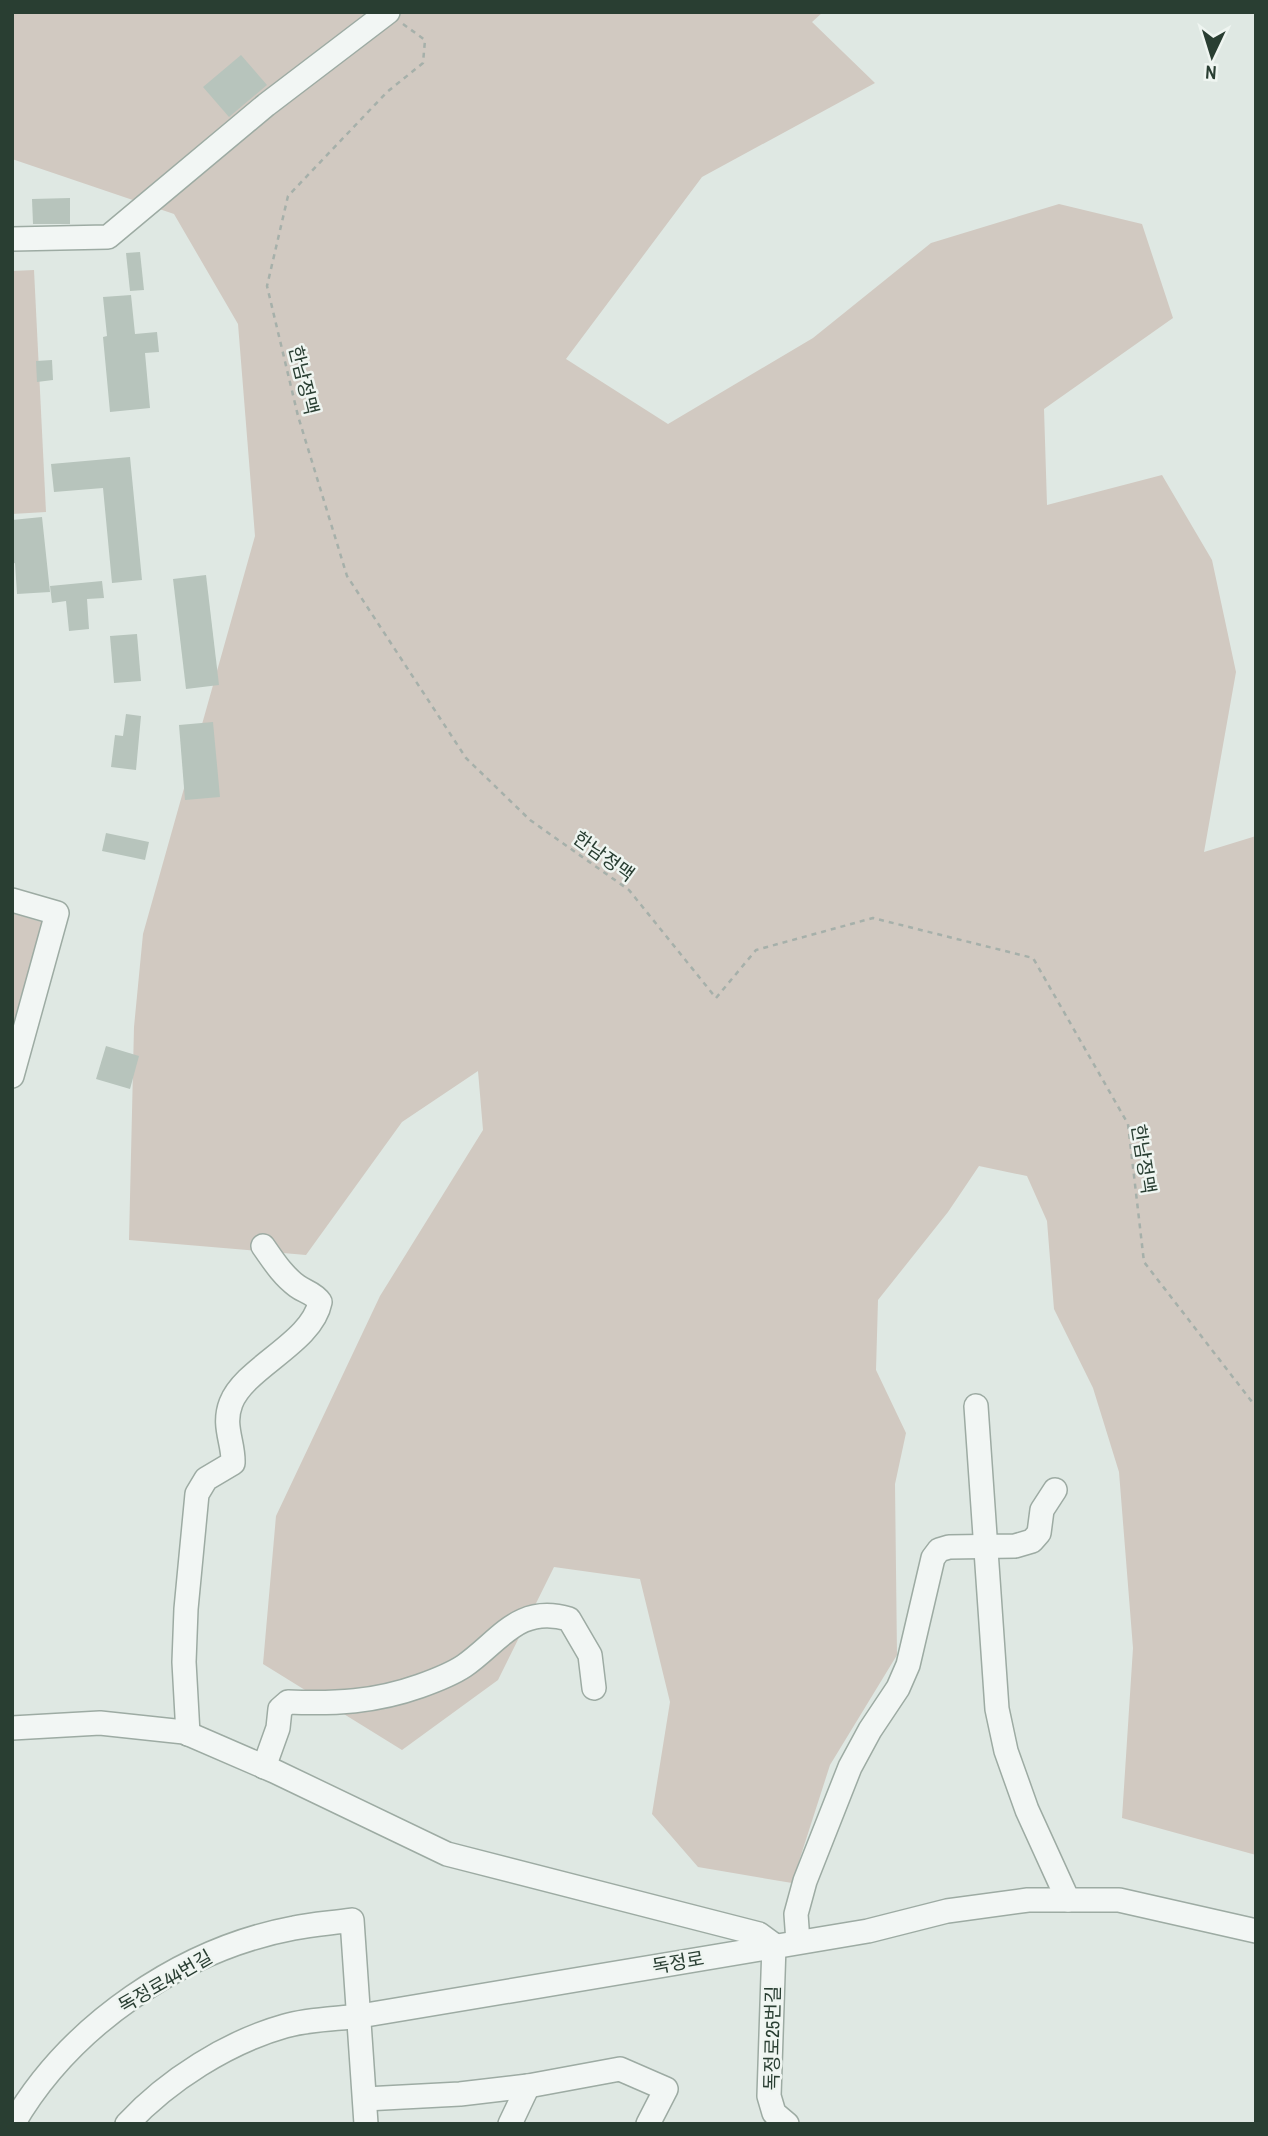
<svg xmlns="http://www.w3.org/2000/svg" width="1268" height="2136" viewBox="0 0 1268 2136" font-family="'Archivo Narrow','Noto Sans KR',sans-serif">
	<rect width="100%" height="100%" fill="#dfe8e3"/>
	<g fill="#d1c9c1">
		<path d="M12 12H823L812 22 875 83 702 177 566 359 668 424 813 338 931 243 1059 204 1142 224 1173 318 1044 409 1047 505 1162 475 1212 560 1236 672 1204 852 1256 836V1855L1122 1818 1133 1648 1119 1472 1093 1388 1054 1309 1047 1221 1027 1176 979 1166 948 1212 878 1300 876 1370 906 1433 895 1484 897 1655 830 1765 792 1883 698 1867 652 1814 670 1702 640 1579 554 1567 498 1680 402 1750 263 1664 276 1516 380 1296 483 1130 478 1071 402 1122 306 1255 129 1240 134 1027 143 934 255 536 238 324 174 214 12 159Z"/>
		<path d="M34 270 46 512 12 514V271Z"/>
		<path d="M12 913 48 924 12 1042Z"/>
	</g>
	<g fill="#b7c4bc">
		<path d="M241 55 267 85 229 117 203 87Z"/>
		<path d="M70 198V224H33L32 199Z"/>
		<path d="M140 252 144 290 130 291 126 253Z"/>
		<path d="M131 295 135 334 157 332 159 352 145 353 150 408 110 412 103 337 107 336 103 297Z"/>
		<path d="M52 360 53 380 37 382 36 361Z"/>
		<path d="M130 457 142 580 112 583 103 488 54 492 51 464Z"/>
		<path d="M42 517 50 592 17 594 15 563 12 564V520Z"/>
		<path d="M206 575 219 685 186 689 173 579Z"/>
		<path d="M102 581 104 598 87 599 89 629 69 631 66 601 52 603 50 586Z"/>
		<path d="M137 634 141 681 114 683 110 636Z"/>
		<path d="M126 714 141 716 136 770 111 767 115 735 123 736Z"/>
		<path d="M213 722 220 797 185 800 179 725Z"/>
		<path d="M106 833 149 842 145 860 102 851Z"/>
		<path d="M106 1046 139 1056 130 1089 96 1079Z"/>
	</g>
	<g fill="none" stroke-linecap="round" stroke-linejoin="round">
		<defs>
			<g id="minor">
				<path d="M12 239 108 237 266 105 388 12"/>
				<path d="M12 900 57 913 12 1076"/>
				<path d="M976 1406 997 1709 1006 1751 1027 1810 1068 1900"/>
				<path d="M12 1728 100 1723 184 1732 274 1771 447 1854 759 1934 774 1945"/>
				<path d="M188 1734 184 1662 186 1609 197 1494 206 1479 233 1463C234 1443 222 1426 231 1403 245 1367 312 1343 320 1302 314 1293 305 1292 297 1286 282 1275 273 1260 263 1246"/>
				<path d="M264 1767 278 1728 280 1709 288 1702C335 1704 375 1702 420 1686 434 1681 452 1674 464 1666 500 1641 518 1604 569 1619L590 1655 594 1688"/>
				<path d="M798 1942 796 1914 805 1881 850 1767 870 1730 898 1688 908 1665 933 1558 939 1550 949 1547 1015 1546 1032 1541 1039 1533 1042 1510 1055 1490"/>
				<path d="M774 1945 769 2096 774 2113 787 2124"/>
				<path d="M365 2099 460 2094 528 2086 620 2069 666 2089 648 2124"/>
				<path d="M13 2124C70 2025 182 1949 294 1928 313 1924 333 1923 352 1920L366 2124"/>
				<path d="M127 2124C168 2080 228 2042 285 2026 309 2019 336 2019 360 2016L868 1931 947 1911 1028 1900H1119L1256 1931"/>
				<path d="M510 2124 528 2086"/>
			</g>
		</defs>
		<use href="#minor" stroke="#9daba3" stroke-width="26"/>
		<path stroke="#a6b0aa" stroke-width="2.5" stroke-dasharray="5 5" stroke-linecap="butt" d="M403 24 425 40 423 63 387 92 288 196 267 286 298 416 347 576 466 758 530 820 629 890 716 998 756 950 873 918 1033 958 1128 1124 1144 1262 1256 1407"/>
		<use href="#minor" stroke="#f2f6f4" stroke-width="23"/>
	</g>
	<g text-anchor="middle" stroke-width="5" stroke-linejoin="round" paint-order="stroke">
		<g font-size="19" fill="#293e32" stroke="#eff5f1">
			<text transform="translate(304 380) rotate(76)" y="7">한남정맥</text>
			<text transform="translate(604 856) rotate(36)" y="7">한남정맥</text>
			<text transform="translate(1144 1159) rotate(81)" y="7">한남정맥</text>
			<text transform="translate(678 1962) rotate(-10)" y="7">독정로</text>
			<text transform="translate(165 1981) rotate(-30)" y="7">독정로44번길</text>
			<text transform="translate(772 2038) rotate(-89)" y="7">독정로25번길</text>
		</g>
	</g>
	<rect width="1268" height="2136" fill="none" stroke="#293e32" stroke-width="28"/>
	<g transform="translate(1212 56) rotate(184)" stroke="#eff5f1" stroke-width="5" paint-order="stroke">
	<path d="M0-5L12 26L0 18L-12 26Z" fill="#293e32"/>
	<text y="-10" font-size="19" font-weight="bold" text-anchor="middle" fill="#293e32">N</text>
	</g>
</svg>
